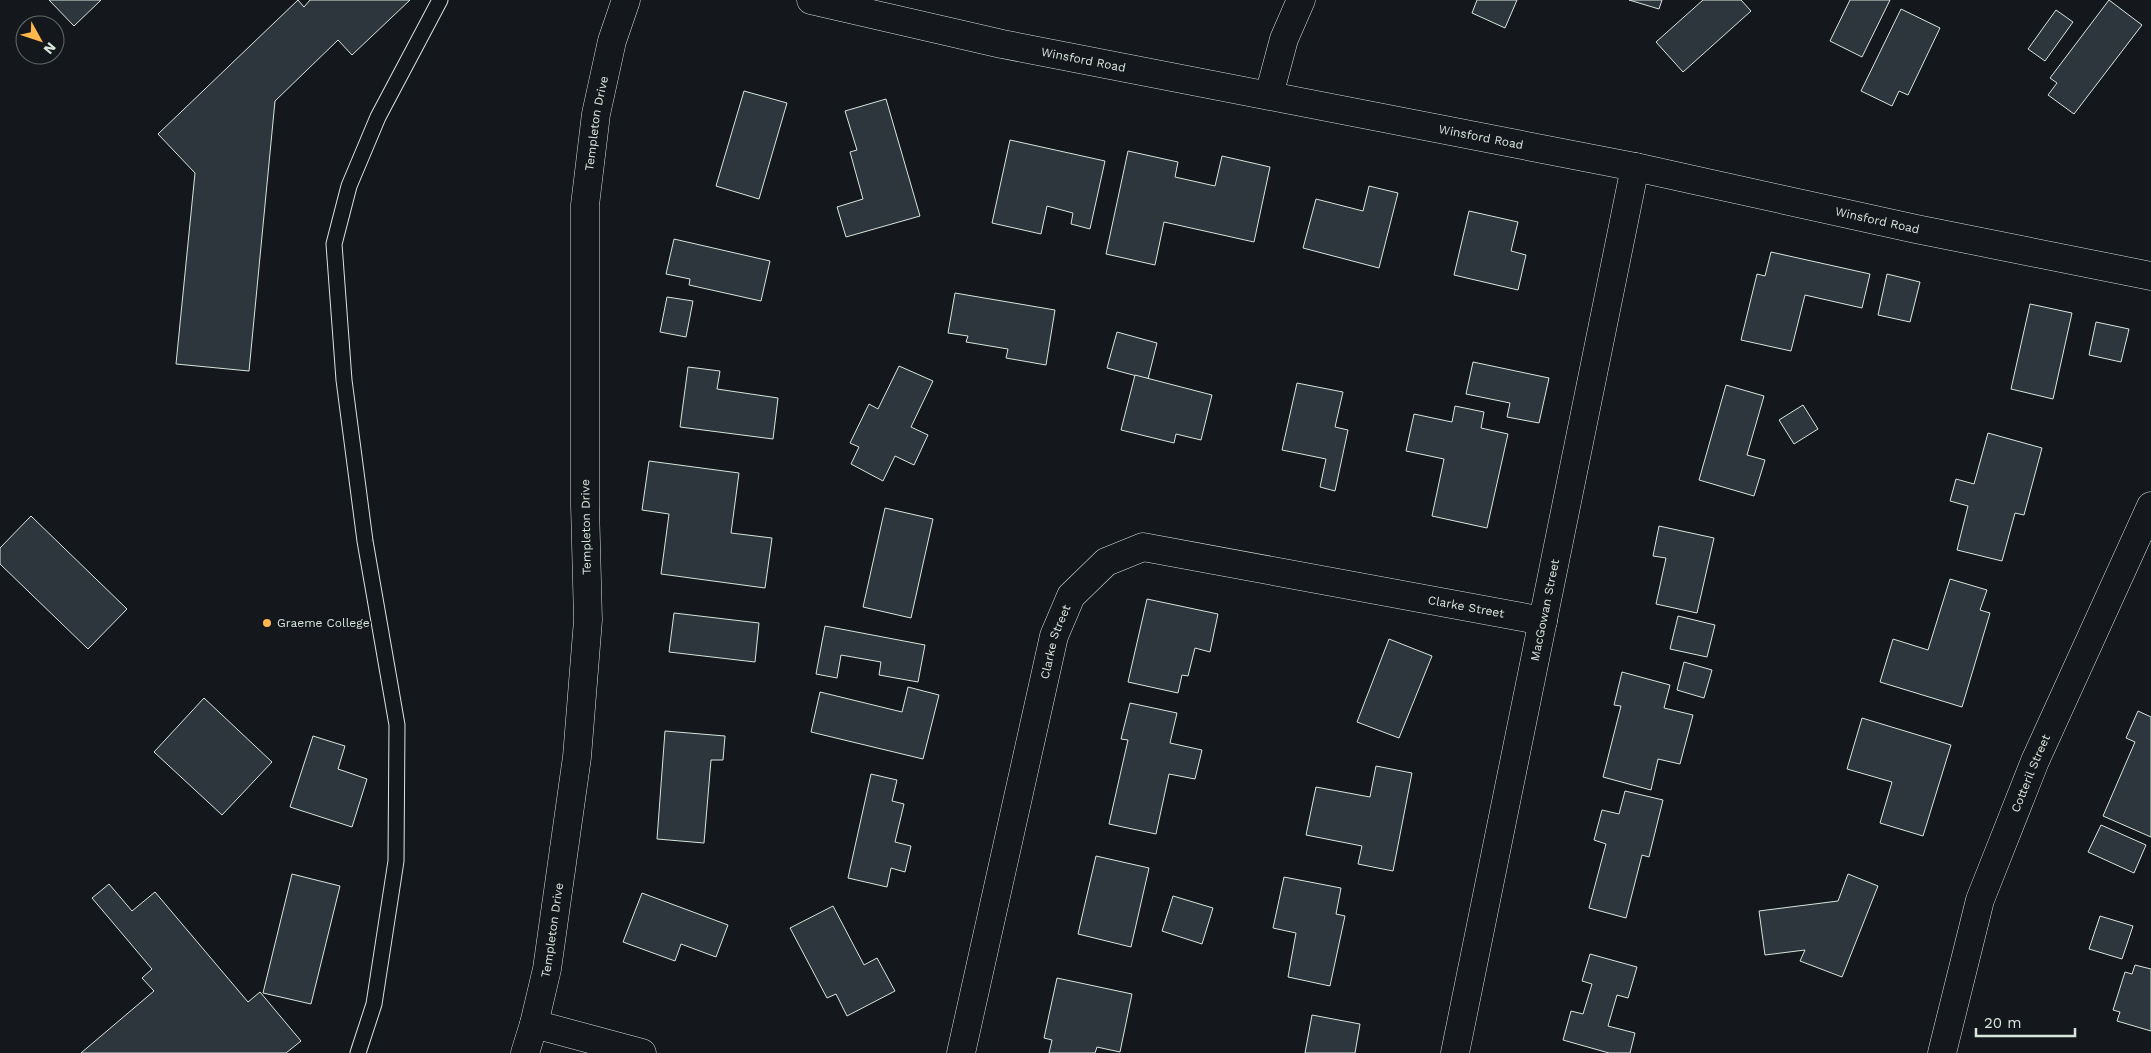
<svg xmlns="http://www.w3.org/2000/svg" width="2151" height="1053" viewBox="0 0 2151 1053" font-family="'Work Sans',sans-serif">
	<rect width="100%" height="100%" fill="#14181c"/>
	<g fill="#2c363c" stroke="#d8e6dc">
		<path d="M49 0H101L74 26Z"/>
		<path d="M298 0 304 7 310 0H410L352 55 338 40 275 101 249 371 176 364 195 173 158 134Z"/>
		<path d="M1477 0H1517L1505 28 1472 13Z"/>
		<path d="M1629 0H1662L1659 9Z"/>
		<path d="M1703 0H1741L1751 11 1683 72 1656 42Z"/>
		<path d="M1850 0H1890L1862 57 1830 41Z"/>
		<path d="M2109 0 2142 25 2074 114 2048 95 2057 83 2050 78Z"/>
		<path d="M1901 9 1940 28 1908 95 1899 91 1892 106 1861 91Z"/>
		<path d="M2056 10 2073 22 2045 61 2028 49Z"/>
		<path d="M744 91 787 103 759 199 716 186Z"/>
		<path d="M886 99 920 216 846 237 837 207 863 199 850 152 857 150 845 111Z"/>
		<path d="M1010 140 1105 161 1090 229 1071 224 1073 213 1047 206 1041 234 992 223Z"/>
		<path d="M1128 151 1178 162 1175 177 1215 186 1222 156 1270 167 1254 242 1164 222 1155 265 1106 254Z"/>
		<path d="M1369 186 1398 193 1379 268 1303 248 1316 199 1363 211Z"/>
		<path d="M1469 211 1518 222 1511 251 1526 255 1518 290 1454 275Z"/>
		<path d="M674 239 770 261 761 301 689 285 690 279 666 274Z"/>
		<path d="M1771 252 1870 274 1862 308 1805 295 1791 351 1741 340 1757 274 1765 276Z"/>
		<path d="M1887 274 1920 282 1910 322 1878 315Z"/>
		<path d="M955 293 1055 310 1046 365 1006 358 1008 349 966 342 968 336 948 333Z"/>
		<path d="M667 297 693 301 686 337 660 332Z"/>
		<path d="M2030 304 2072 313 2053 399 2011 389Z"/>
		<path d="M2096 322 2129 329 2121 362 2089 355Z"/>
		<path d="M1117 332 1157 343 1148 379 1107 368Z"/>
		<path d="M1473 362 1549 378 1539 423 1507 417 1510 403 1466 394Z"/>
		<path d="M899 366 933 381 911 427 928 435 914 465 895 456 883 481 851 464 859 447 850 443 869 404 878 409Z"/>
		<path d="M688 367 720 371 717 389 778 398 773 439 680 427Z"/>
		<path d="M1135 375 1212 395 1201 440 1176 434 1174 443 1121 430Z"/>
		<path d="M1297 383 1343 392 1335 427 1348 430 1335 491 1320 487 1326 459 1282 450Z"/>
		<path d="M1726 385 1764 396 1747 455 1765 460 1754 496 1699 480Z"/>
		<path d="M1803 405 1818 429 1794 444 1779 420Z"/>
		<path d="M1455 406 1484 412 1481 428 1508 434 1487 528 1432 516 1444 459 1406 451 1414 414 1452 422Z"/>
		<path d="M1988 433 2042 448 2024 515 2015 513 2002 561 1957 550 1968 506 1950 501 1956 479 1974 484Z"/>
		<path d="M649 461 739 473 731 533 772 538 765 588 661 574 669 514 642 510Z"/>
		<path d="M885 508 933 519 911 618 863 607Z"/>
		<path d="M31 516 127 609 88 649 0 564V548Z"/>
		<path d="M1659 526 1714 538 1697 613 1656 604 1666 558 1653 556Z"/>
		<path d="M1950 579 1987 590 1980 610 1990 613 1962 707 1880 682 1893 639 1928 650Z"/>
		<path d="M1147 599 1218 614 1210 652 1195 648 1188 676 1182 675 1178 693 1128 682Z"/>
		<path d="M674 613 759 623 755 662 669 652Z"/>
		<path d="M1678 616 1715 625 1707 657 1670 649Z"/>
		<path d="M825 626 925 645 918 682 879 675 881 662 841 655 837 678 816 674Z"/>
		<path d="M1389 639 1432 656 1399 738 1357 722Z"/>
		<path d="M1684 662 1712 670 1704 698 1677 690Z"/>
		<path d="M1622 672 1670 685 1664 708 1693 715 1680 764 1658 759 1651 790 1603 777 1621 706 1614 705Z"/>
		<path d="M908 687 939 695 923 759 811 732 820 692 902 712Z"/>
		<path d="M204 698 272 762 222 815 154 752Z"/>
		<path d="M1130 703 1177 713 1170 743 1202 750 1195 779 1169 774 1156 834 1109 824 1128 740 1121 739Z"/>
		<path d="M2138 711 2151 717V837L2103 816 2135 742 2126 738Z"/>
		<path d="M1862 718 1951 745 1923 836 1880 823 1892 782 1847 769Z"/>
		<path d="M665 731 725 736 723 760H711L704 843 657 839Z"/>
		<path d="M313 736 345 746 338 769 367 779 352 827 290 807Z"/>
		<path d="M1376 766 1412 773 1393 871 1358 864 1362 846 1306 835 1316 787 1370 797Z"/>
		<path d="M871 774 897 780 892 801 904 804 895 842 911 846 905 872 891 868 887 887 848 878Z"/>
		<path d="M1625 791 1663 800 1649 857 1642 855 1626 918 1589 908 1606 844 1594 840 1602 810 1619 814Z"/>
		<path d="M2101 825 2146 845 2134 873 2088 852Z"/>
		<path d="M1096 856 1149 868 1131 947 1078 934Z"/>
		<path d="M292 874 340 886 311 1004 263 993Z"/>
		<path d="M1848 874 1878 886 1842 977 1800 961 1805 950 1765 955 1759 911 1838 901Z"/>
		<path d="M1284 877 1341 888 1336 914 1345 916 1330 986 1288 977 1296 933 1273 928Z"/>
		<path d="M109 884 132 911 155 892 248 1002 260 992 301 1041 286 1053H81L154 991 142 978 152 969 92 898Z"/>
		<path d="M642 893 728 925 716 957 681 944 675 961 623 942Z"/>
		<path d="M1173 896 1213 908 1202 944 1162 931Z"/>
		<path d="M833 906 864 965 877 958 895 991 847 1016 836 994 827 998 790 928Z"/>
		<path d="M2100 916 2133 926 2122 959 2089 949Z"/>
		<path d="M1590 954 1637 967 1628 998 1617 995 1608 1026 1635 1033 1630 1053H1609L1563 1040 1571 1011 1583 1014 1592 984 1582 981Z"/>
		<path d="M2135 965 2151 969V1031L2117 1021 2120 1012 2113 1010 2125 972 2132 974Z"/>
		<path d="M1057 978 1132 994 1120 1052 1097 1047 1095 1053H1049L1052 1040 1044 1038Z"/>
		<path d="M1312 1015 1360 1024 1355 1053H1305Z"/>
	</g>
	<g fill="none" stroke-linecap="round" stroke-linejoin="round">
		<defs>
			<path id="service" d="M358 1053 374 1004 396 861 397 725 365 541 344 380 334 244 349 186 378 117 440 0"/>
			<g id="minor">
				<path id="s1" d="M811 0 1002 44 1635 167 1916 229 2151 276"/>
				<path d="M1269 95 1284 39 1301 0"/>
				<path d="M534 1024 642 1053"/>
				<path id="s2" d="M525 1053 534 1024 547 969 577 757 588 620 585 505V205L596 114 612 41 626 0"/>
				<path id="s3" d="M961 1053 1054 636 1071 596 1106 562 1143 547 1543 621"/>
				<path id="s4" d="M1455 1053 1635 167"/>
				<path id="s5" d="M1942 1053 1980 900 2035 761 2151 506"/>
			</g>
		</defs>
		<use href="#service" stroke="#d8e6dc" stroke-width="17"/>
		<use href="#minor" stroke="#d8e6dc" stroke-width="29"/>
		<use href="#service" stroke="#14181c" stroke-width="15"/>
		<use href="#minor" stroke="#14181c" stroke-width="28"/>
	</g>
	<circle fill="#ffb74d" stroke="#14181c" stroke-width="2" cx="267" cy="623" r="5"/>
	<g text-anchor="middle" stroke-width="4" stroke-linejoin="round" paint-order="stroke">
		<g font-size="12" fill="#d8e6dc" stroke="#14181c">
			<text dy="4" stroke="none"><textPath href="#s1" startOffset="279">Winsford Road</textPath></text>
			<text dy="4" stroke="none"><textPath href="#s2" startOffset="936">Templeton Drive</textPath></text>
			<text dy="4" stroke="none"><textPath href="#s1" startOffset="684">Winsford Road</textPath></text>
			<text dy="4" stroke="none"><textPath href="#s1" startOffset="1089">Winsford Road</textPath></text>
			<text transform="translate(586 527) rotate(-91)" y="4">Templeton Drive</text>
			<text dy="4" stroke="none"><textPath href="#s3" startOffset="888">Clarke Street</textPath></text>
			<text dy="4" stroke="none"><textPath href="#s4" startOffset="452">MacGowan Street</textPath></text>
			<text dy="4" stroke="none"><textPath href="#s3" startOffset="422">Clarke Street</textPath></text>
			<text dy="4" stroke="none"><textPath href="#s5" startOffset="294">Cotteril Street</textPath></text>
			<text dy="4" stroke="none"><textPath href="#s2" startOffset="126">Templeton Drive</textPath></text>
		</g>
		<g font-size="12" fill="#d8e6dc" stroke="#14181c" text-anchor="start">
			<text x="277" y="627">Graeme College</text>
		</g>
	</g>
	<g transform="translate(40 40) rotate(130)"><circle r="24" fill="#14181c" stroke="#626a69"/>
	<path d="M0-4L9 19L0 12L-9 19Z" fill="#ffb74d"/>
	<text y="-8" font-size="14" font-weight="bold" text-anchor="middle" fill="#d8e6dc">N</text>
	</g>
	<path d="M1976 1028v8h99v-8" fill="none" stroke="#d8e6dc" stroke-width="2.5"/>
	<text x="1984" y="1028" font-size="15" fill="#d8e6dc" stroke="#14181c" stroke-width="4" paint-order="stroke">20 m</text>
</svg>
